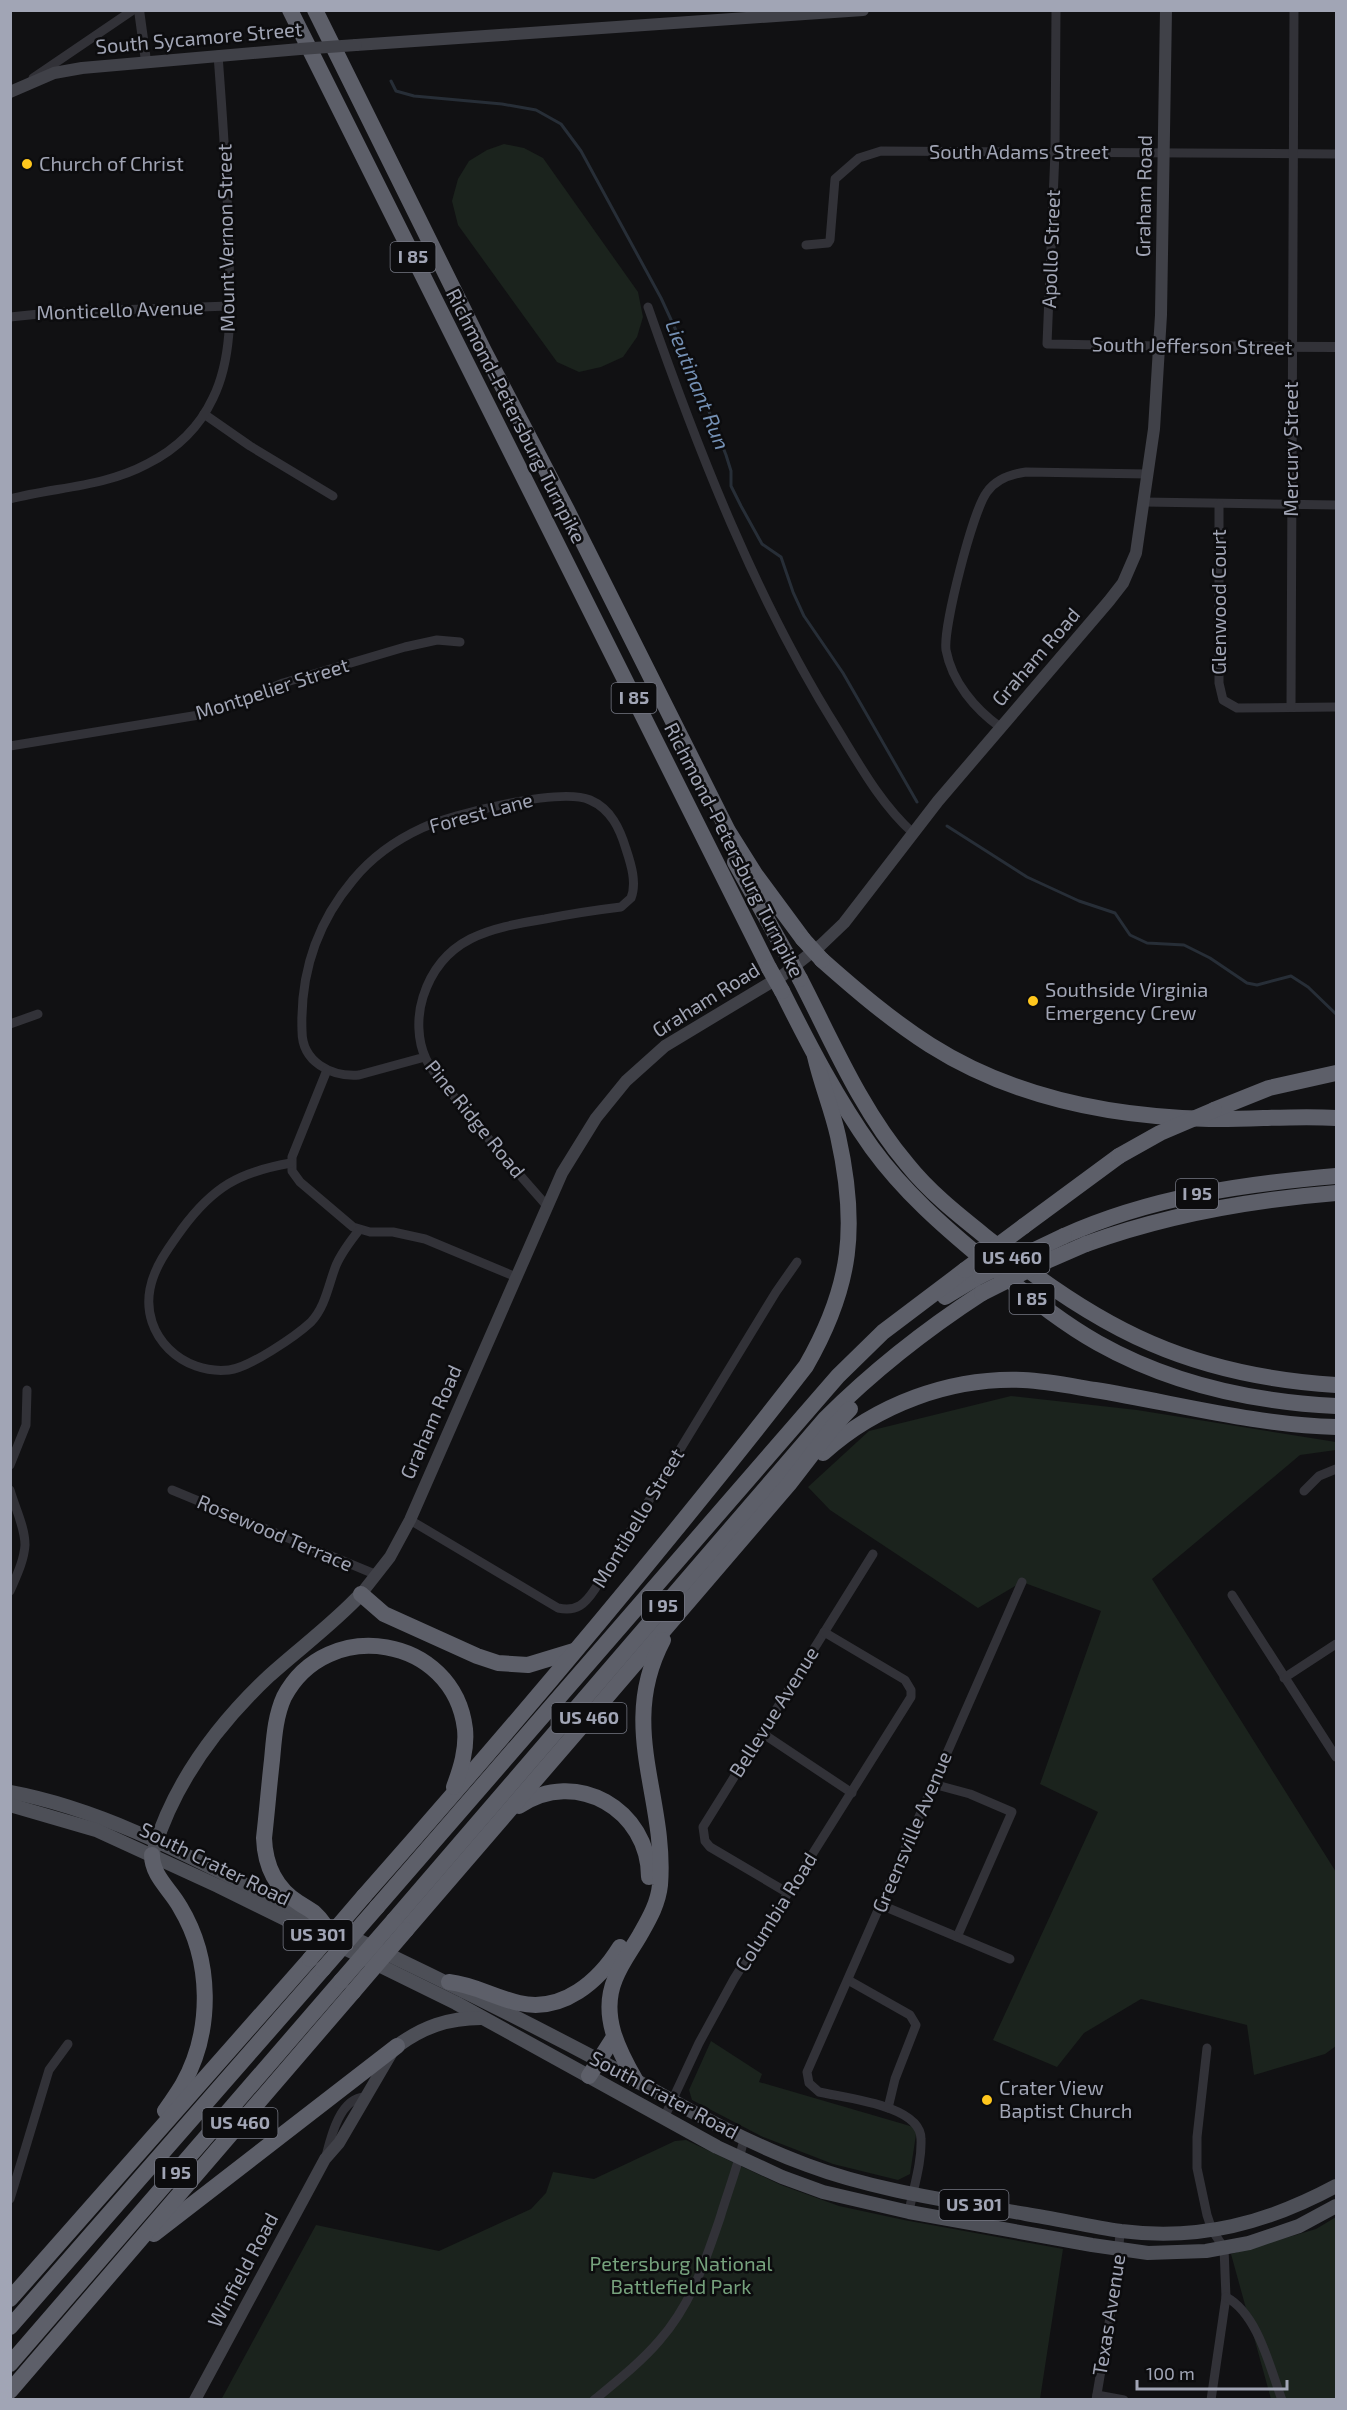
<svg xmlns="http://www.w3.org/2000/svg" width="1347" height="2410" viewBox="0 0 1347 2410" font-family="'Exo 2',sans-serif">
	<rect width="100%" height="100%" fill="#111113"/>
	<g fill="#1b231d">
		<path d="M504 144 524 148 543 158 638 292 643 317 637 337 623 357 601 367 579 372 557 362 458 225 452 201 458 179 469 161 487 150Z"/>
		<path d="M1011 1396 1137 1410 1336 1442V1450L1300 1455 1152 1579 1336 1872V2046L1325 2054 1254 2075 1247 2025 1141 1999 1084 2033 1057 2067 993 2040 1098 1812 1040 1784 1101 1611 1022 1582 978 1608 830 1510 808 1487 869 1431Z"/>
		<path d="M711 2041 762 2074 759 2082 917 2128 910 2174 898 2180 833 2164 761 2136 692 2100 689 2090Z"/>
		<path d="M686 2140 781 2185 839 2206 904 2220 1063 2249 1040 2399 221 2400 316 2225 439 2251 531 2209 546 2193 553 2172 594 2179 675 2141Z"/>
		<path d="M1336 2217V2399H1271L1231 2254 1316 2229Z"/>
	</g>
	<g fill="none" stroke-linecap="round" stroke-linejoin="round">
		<g stroke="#272e37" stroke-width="3">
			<path d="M391 81 396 91 414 96 502 104 536 110 561 124 581 151 661 298 685 350 726 455 731 471V486L741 506 762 544 781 557 793 592 804 616 843 673 917 802"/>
			<path d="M947 826 1027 877 1079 901 1115 913 1130 935 1147 943 1184 945 1210 958 1247 983 1257 985 1291 976 1308 987 1336 1014"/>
		</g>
		<g stroke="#323238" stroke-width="9">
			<path d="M1056 10 1055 152 1047 344 1159 346"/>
			<path d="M33 78 133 10"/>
			<path d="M806 245 828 243 830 240 835 179 859 158 881 151 1336 154"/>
			<path d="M648 307C699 453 756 599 838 730 860 766 881 804 913 833"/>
			<path d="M10 317 59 312 229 306"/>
			<path d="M204 414 250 446 333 496"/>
			<path d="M10 499C56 487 104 487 147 464 175 450 199 428 213 398 234 355 230 301 229 255 228 188 223 121 218 55"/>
			<path d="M1144 502 1336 505"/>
			<path d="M1219 504V683L1223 700 1237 708 1336 707"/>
			<path d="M1291 707 1294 10"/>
			<path d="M1000 727C975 709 952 682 946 650 943 627 973 510 987 492 996 479 1011 474 1026 472L1148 474"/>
			<path d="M10 746 205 714 225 708 283 683 405 647 437 640 460 642"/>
			<path d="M10 1024 38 1014"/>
			<path d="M425 1057 359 1075C331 1077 302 1062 302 1031 300 974 316 924 353 880 371 858 396 840 422 828 453 814 560 787 590 800 611 809 620 829 626 849 631 864 637 883 631 898L621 907C596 910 570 914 545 919 490 928 442 937 423 997 417 1016 417 1040 426 1059 433 1074 446 1086 456 1099 485 1136 516 1171 547 1206"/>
			<path d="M327 1070 292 1157V1171L300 1182 353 1227 370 1232H393L425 1239 516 1277"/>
			<path d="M291 1163C239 1172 213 1187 182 1229 169 1247 154 1267 150 1289 141 1336 183 1375 229 1370 249 1368 296 1336 311 1322 325 1307 328 1287 335 1268 340 1254 350 1242 359 1230"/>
			<path d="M10 1465 26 1425 27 1390"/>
			<path d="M10 1490C15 1508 25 1527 25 1545 24 1561 16 1577 10 1591"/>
			<path d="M172 1490 377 1575"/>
			<path d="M1304 1491 1319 1476 1336 1469"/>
			<path d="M410 1520 558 1608C577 1612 585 1604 595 1589L776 1292 797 1262"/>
			<path d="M1232 1595 1336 1757"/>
			<path d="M1284 1678 1336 1644"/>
			<path d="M762 1733 852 1793"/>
			<path d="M933 1784 970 1794 1012 1812 957 1937"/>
			<path d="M788 1893 710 1847 705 1841 703 1827 873 1554"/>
			<path d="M881 1905 1010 1959"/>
			<path d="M848 1980 910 2015 916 2025 895 2079 888 2108"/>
			<path d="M1207 2048 1197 2137V2168L1207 2215 1212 2230 1224 2248 1226 2297 1211 2400"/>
			<path d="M664 2118 699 2043 734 1979 911 1697V1690L905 1680 824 1632"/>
			<path d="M326 2156C331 2136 340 2098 365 2097"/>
			<path d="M10 2199 49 2070 68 2044"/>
			<path d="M909 2212C913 2189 922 2163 921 2139 921 2105 844 2098 819 2092L809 2083 807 2072 1022 1582"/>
			<path d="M1226 2297C1258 2314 1270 2368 1282 2400"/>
			<path d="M1097 2395 1124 2400"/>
			<path d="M594 2400C617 2381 640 2363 659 2341 691 2305 705 2262 720 2218 728 2191 738 2166 744 2139"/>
			<path d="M1096 2400 1117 2276 1120 2231"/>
		</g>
		<g stroke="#323238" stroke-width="10">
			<path d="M139 10 146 61"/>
			<path d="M1159 346 1336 347"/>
		</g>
		<g stroke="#404148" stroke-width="12">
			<path d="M356 45 863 10"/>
			<path d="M10 92 54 73 82 68 300 49"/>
			<path d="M361 1594 390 1557 410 1520 562 1173 596 1118 626 1081 665 1046 783 975 821 945 844 923 938 801 1109 601 1123 583 1136 553 1154 429 1161 315 1166 10"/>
			<path d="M195 2400 325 2159 339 2143 391 2054"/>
		</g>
		<g stroke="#4d4f57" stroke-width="14">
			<path d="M10 1792C114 1811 216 1871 309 1917"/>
			<path d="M10 1805 96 1830 218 1886 456 2003 717 2147 782 2177 823 2192 909 2212 1092 2245 1148 2253 1206 2251 1249 2243 1299 2226 1336 2206"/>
			<path d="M154 1849C175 1781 218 1724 269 1676 300 1648 333 1624 361 1594"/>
			<path d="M343 1933C432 1975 519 2018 606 2064 672 2100 736 2139 807 2165 876 2191 953 2201 1026 2214 1057 2219 1089 2226 1121 2231 1200 2241 1267 2223 1336 2186"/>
			<path d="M397 2046C423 2027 448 2018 481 2018"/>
		</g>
		<g stroke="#5d5f69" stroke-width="16">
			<path d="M290 10 769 968"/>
			<path d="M315 10 484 351 567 510 728 831 755 874 803 939"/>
			<path d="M735 862 787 955"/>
			<path d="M822 960C857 991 891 1020 930 1045 1012 1097 1112 1117 1209 1119 1251 1120 1294 1115 1336 1118"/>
			<path d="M800 979C832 1041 861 1110 907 1164 931 1194 961 1217 991 1241 1101 1331 1193 1376 1336 1385"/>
			<path d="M782 991C809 1045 837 1099 872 1148 904 1192 943 1226 984 1260 1021 1289 1057 1320 1098 1343 1171 1384 1253 1402 1336 1406"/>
			<path d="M1214 1110 1269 1088 1336 1073"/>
			<path d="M1024 1226 1119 1156"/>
			<path d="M1064 1236C1151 1197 1242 1184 1336 1176"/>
			<path d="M1086 1244C1168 1214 1250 1200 1336 1193"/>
			<path d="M945 1297 980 1276"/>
			<path d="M823 1453C876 1405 950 1377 1023 1380 1047 1381 1071 1386 1095 1390 1175 1403 1255 1425 1336 1427"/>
			<path d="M361 1594 384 1614 477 1656 498 1663 528 1665 574 1651"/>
			<path d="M519 1806C576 1767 649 1810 649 1877"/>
			<path d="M152 1855C152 1876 171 1890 180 1907 212 1960 213 2030 183 2084 178 2093 171 2102 165 2111"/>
			<path d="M364 1896C516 1724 665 1548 806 1366 852 1286 858 1226 838 1136 832 1109 821 1083 815 1056"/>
			<path d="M377 1907 838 1376 883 1332 965 1270"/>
			<path d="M394 1920 825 1419C873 1371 925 1330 982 1293"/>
			<path d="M324 1924C315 1911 311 1911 299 1903 275 1888 265 1865 264 1838 267 1812 269 1786 272 1760 274 1739 275 1717 284 1697 327 1615 454 1636 465 1729 467 1749 461 1768 454 1787"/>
			<path d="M406 1930 580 1728 789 1484 833 1427 850 1409"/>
			<path d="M449 1982C475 1985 493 1997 519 2003 563 2013 599 1981 620 1947"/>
			<path d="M589 2076 614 2037"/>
			<path d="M636 2081C618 2050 600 2015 615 1979 621 1963 632 1949 640 1935 649 1919 658 1904 660 1885 667 1797 617 1727 663 1640"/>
			<path d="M154 2234 397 2046"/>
			<path d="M10 2299 310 1959"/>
			<path d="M10 2327 323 1969"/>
			<path d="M10 2364 341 1981"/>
			<path d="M10 2391 353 1992"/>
		</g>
		<path stroke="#404148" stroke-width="12" d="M300 49 356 45"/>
		<g stroke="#5d5f69" stroke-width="16">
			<path d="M803 939 822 960"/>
			<path d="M787 955 800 979"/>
			<path d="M769 968 782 991"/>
			<path d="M1119 1156 1160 1133 1214 1110"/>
			<path d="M965 1270 1024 1226"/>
			<path d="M980 1276 1064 1236"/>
			<path d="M982 1293 1040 1264 1086 1244"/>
			<path d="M310 1959 364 1896"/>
			<path d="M323 1969 377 1907"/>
			<path d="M341 1981 394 1920"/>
			<path d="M353 1992 406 1930"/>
		</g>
	</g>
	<g fill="#ffc71d" stroke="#0c0c0e" stroke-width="2">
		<circle cx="27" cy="164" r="6"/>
		<circle cx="1033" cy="1001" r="6"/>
		<circle cx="987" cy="2100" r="6"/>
	</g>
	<g text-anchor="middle" stroke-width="5" stroke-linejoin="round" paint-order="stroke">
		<g fill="#0c0c0e" stroke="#747783" stroke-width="1.5">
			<rect x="390.5" y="242" width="45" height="30" rx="4.5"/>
			<rect x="611.5" y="683" width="45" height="30" rx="4.5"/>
			<rect x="1176" y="1179" width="42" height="30" rx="4.5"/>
			<rect x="974.5" y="1243" width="75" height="30" rx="4.5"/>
			<rect x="1009.5" y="1284" width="45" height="30" rx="4.5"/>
			<rect x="642" y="1591" width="42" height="30" rx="4.5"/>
			<rect x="551.5" y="1703" width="75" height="30" rx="4.5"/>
			<rect x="283.5" y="1920" width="69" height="30" rx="4.5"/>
			<rect x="202.5" y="2108" width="75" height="30" rx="4.5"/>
			<rect x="155" y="2158" width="42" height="30" rx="4.5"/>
			<rect x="939.5" y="2190" width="69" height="30" rx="4.5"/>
		</g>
		<g font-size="18" font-weight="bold" fill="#a1a5b5">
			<text x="413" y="263">I 85</text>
			<text x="634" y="704">I 85</text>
			<text x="1197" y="1200">I 95</text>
			<text x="1012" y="1264">US 460</text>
			<text x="1032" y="1305">I 85</text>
			<text x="663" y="1612">I 95</text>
			<text x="589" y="1724">US 460</text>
			<text x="318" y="1941">US 301</text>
			<text x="240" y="2129">US 460</text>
			<text x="176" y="2179">I 95</text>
			<text x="974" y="2211">US 301</text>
		</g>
		<g font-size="20" fill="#a1a5b5" stroke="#0c0c0e">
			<text transform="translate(199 38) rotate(-5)" y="7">South Sycamore Street</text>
			<text x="1019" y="159">South Adams Street</text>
			<text transform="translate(1144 196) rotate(-89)" y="7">Graham Road</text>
			<text transform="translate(226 238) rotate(-91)" y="7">Mount Vernon Street</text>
			<text transform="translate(1051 249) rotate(-88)" y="7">Apollo Street</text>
			<text transform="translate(120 310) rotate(-2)" y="7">Monticello Avenue</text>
			<text transform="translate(1192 346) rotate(1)" y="7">South Jefferson Street</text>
			<text transform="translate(516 416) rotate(63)" y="7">Richmond-Petersburg Turnpike</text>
			<text transform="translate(1291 449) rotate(-90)" y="7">Mercury Street</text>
			<text transform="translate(1219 602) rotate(-90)" y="7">Glenwood Court</text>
			<text transform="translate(1036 657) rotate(-49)" y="7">Graham Road</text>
			<text transform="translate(272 689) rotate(-18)" y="7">Montpelier Street</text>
			<text transform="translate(481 813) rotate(-15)" y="7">Forest Lane</text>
			<text transform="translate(734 850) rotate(63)" y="7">Richmond-Petersburg Turnpike</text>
			<text transform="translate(706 1000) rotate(-32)" y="7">Graham Road</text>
			<text transform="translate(475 1119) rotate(51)" y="7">Pine Ridge Road</text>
			<text transform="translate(431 1422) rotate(-66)" y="7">Graham Road</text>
			<text transform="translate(638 1518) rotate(-59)" y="7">Montibello Street</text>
			<text transform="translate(275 1533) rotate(23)" y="7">Rosewood Terrace</text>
			<text transform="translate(774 1712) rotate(-58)" y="7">Bellevue Avenue</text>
			<text transform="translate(912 1832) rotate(-67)" y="7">Greensville Avenue</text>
			<text transform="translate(215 1864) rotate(26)" y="7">South Crater Road</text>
			<text transform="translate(776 1912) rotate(-58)" y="7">Columbia Road</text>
			<text transform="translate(664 2095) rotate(28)" y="7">South Crater Road</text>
			<text transform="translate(243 2270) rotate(-62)" y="7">Winfield Road</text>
			<text transform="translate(1109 2315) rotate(-81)" y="7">Texas Avenue</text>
		</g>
		<g font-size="20" fill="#a1a5b5" stroke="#0c0c0e" text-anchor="start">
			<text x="39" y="171">Church of Christ</text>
			<text x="1045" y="997">Southside Virginia<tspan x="1045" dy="23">Emergency Crew</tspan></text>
			<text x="999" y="2095">Crater View<tspan x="999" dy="23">Baptist Church</tspan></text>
		</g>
		<g font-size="20" fill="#76a27d" stroke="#0c0c0e">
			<text x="681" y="2271">Petersburg National<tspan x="681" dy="23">Battlefield Park</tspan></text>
		</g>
		<g font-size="21" font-style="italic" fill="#7490b4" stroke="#0c0c0e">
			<text transform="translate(697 385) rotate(68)" y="7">Lieutinant Run</text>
		</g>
	</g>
	<rect width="1347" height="2410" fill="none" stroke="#a1a5b5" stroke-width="24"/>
	<path d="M1137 2380v9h150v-9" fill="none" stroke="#a1a5b5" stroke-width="3"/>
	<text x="1146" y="2380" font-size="18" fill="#a1a5b5" stroke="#0c0c0e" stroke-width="4.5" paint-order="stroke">100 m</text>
</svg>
